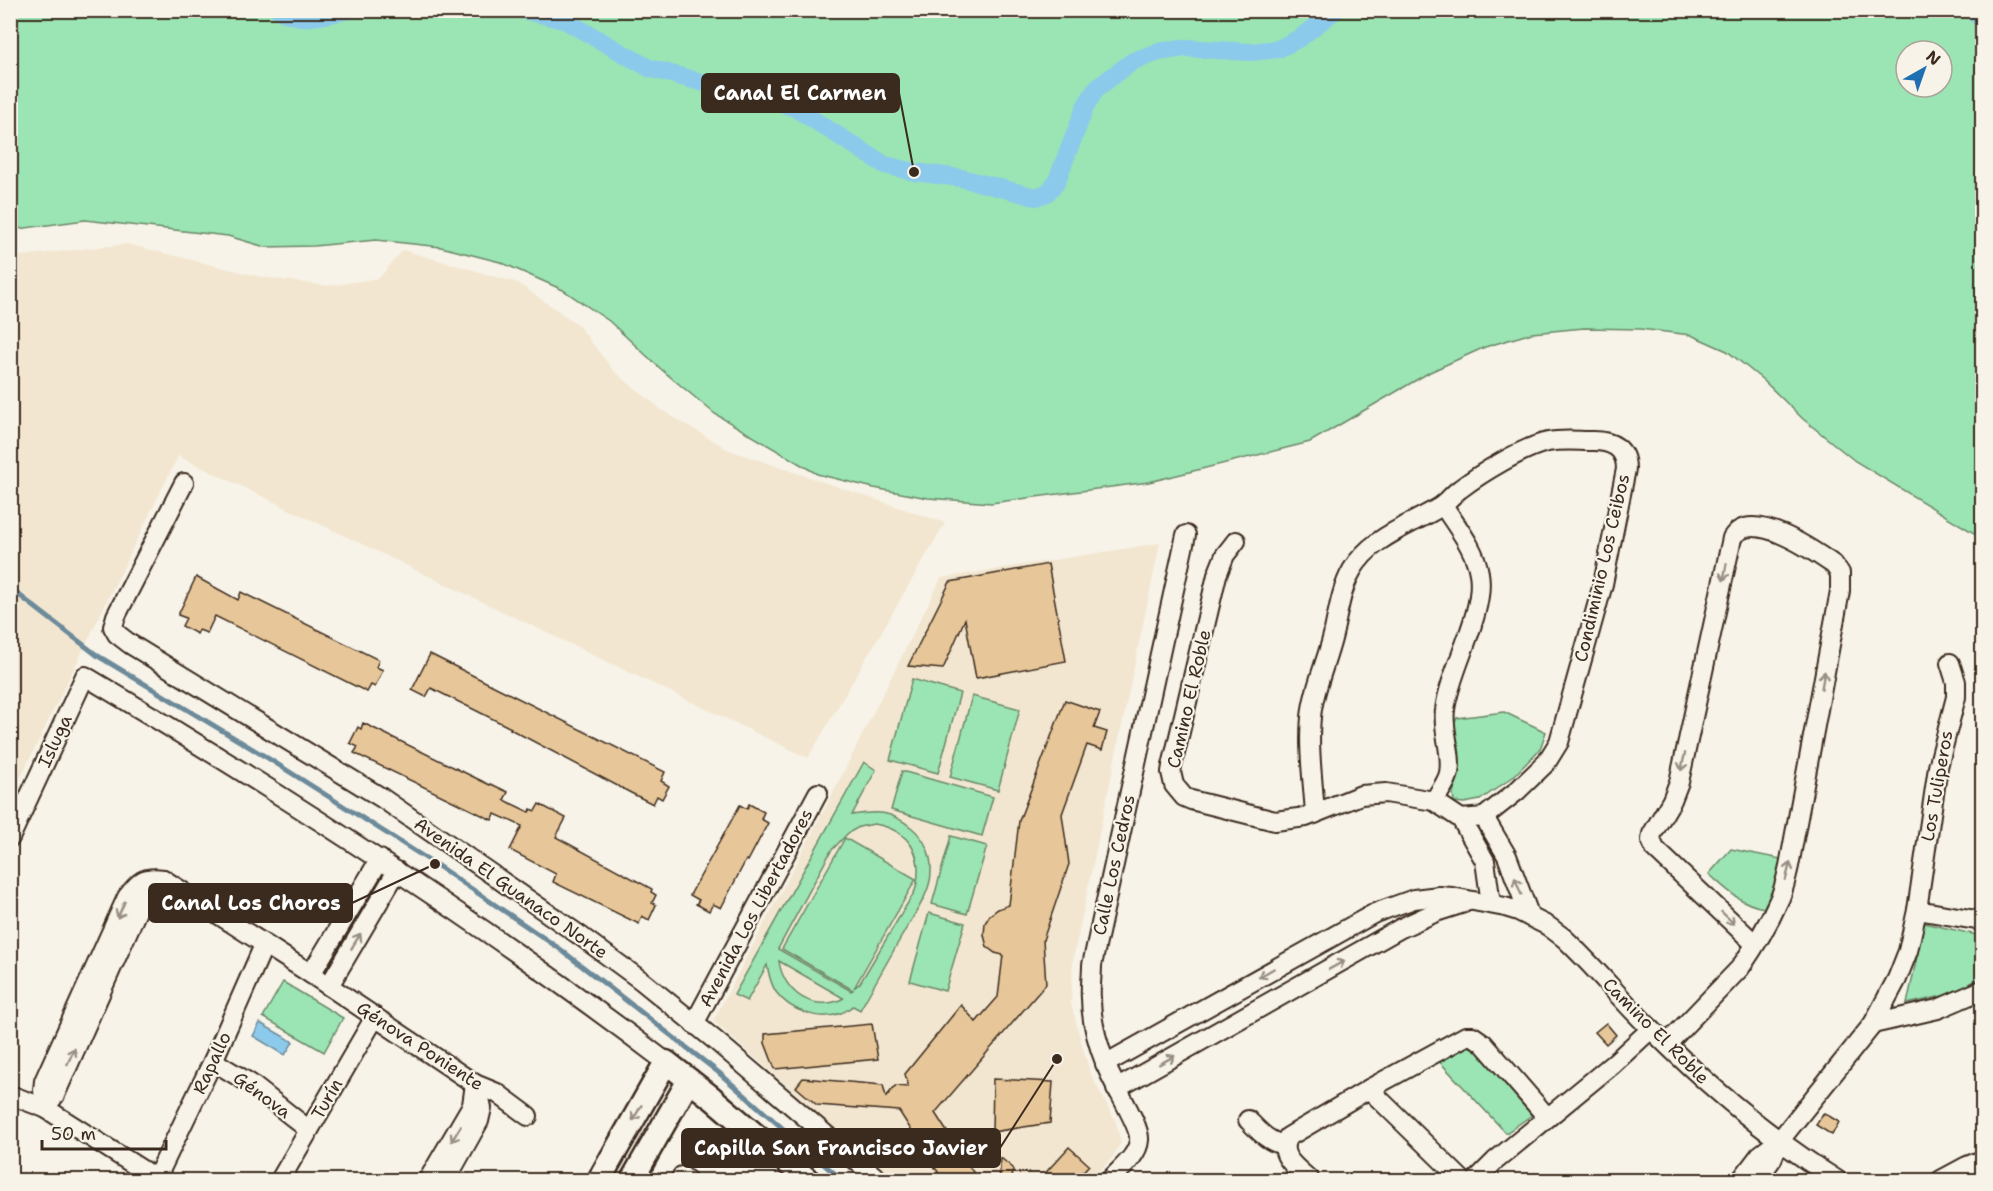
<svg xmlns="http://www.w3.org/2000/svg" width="1993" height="1191" viewBox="0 0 1993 1191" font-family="'Shantell Sans',sans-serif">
	<rect width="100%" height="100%" fill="#f7f3e8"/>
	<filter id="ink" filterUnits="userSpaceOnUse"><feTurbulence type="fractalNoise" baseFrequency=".0167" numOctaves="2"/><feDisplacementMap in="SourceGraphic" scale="12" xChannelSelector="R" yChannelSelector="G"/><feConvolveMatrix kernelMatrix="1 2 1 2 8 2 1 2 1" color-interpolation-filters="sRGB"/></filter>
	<g filter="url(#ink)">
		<g fill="#f2e6d0">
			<path d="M127 244 261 277 328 286 379 278 403 250 518 283 577 324 614 371 663 411 729 450 945 523 808 758 178 456 16 787 10 785 11 257Z"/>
			<path d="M1160 543 1073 960 1071 1004 1090 1073 1116 1122 1121 1143 1112 1158 1091 1180H894L713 1021 835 789 941 578Z"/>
		</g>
		<g fill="#9be4b3" stroke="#6b8768" stroke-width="1.5" fill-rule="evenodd">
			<path d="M10 11H1982V538L1855 461 1803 419 1763 380 1727 351 1691 335 1640 329 1584 328 1532 333 1485 347 1430 372 1310 442 1149 482 991 503 928 498 874 488 817 474 715 414 662 370 609 321 563 290 500 262 441 247 376 240 314 246 265 247 228 236 85 220 11 230ZM1906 51H1942V87H1906Z"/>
			<path d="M912 679 960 693 938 773 890 760Z"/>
			<path d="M972 696 1020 709 998 790 950 777Z"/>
			<path d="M1504 712 1546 732 1540 749 1513 777 1480 800 1464 803 1454 802 1453 793 1459 774 1452 726 1457 718Z"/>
			<path d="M864 762 876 770 852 815C878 811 890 810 912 828 925 839 932 855 931 872 931 893 913 916 903 934 889 959 874 985 860 1010L853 1006C849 1009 845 1012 841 1013 819 1022 789 1010 776 992 770 983 769 974 767 965L747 1001 734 995ZM874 824C910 830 925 855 915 891L860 983 854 988 916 879 845 838 782 949 853 990 851 991 778 949 831 851 848 833 859 827ZM779 961 843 998H844C814 1014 783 992 779 961Z"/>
			<path d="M902 771 993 797 982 836 891 810Z"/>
			<path d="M951 836 987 846 967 914 932 904Z"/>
			<path d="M1731 849 1781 859 1775 887 1764 908C1740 904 1726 889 1709 874Z"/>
			<path d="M929 913 965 923 945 991 910 981Z"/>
			<path d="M1924 923 1982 936V976L1956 993 1907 1004Z"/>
			<path d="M283 982 343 1018 324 1052 263 1017Z"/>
			<path d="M1463 1044 1480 1051 1532 1115 1506 1133 1439 1061Z"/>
		</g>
		<path fill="#8ccaec" stroke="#6c8a9a" stroke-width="1.5" d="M260 1023 293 1042 285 1055 253 1036Z"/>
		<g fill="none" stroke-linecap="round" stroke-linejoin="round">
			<path stroke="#6c8a9a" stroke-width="5" d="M10 588 98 656 266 757 435 864 560 949 718 1072 842 1180"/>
			<g stroke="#8ccaec" stroke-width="18">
				<path d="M279 10C301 24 327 14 350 10"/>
				<path d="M523 10 564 20 649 68 793 107 885 165 914 172 961 178 1036 197 1047 193 1056 183 1086 105 1097 88 1133 61 1159 52 1184 48 1251 52 1278 49 1300 38 1336 10"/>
				<path d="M1972 10 1982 20"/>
			</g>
		</g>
		<g fill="#e7c799" stroke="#3b2a1e" stroke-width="1.5">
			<path d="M1048 564 1066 661 976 678 965 619 943 669 908 666 950 582Z"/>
			<path d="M196 577 238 600 241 592 379 660 376 667 383 670 375 687 371 685 367 692 215 616 207 633 199 630 197 634 182 626 186 618 178 615Z"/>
			<path d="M430 654 665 772 661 781 669 786 662 799 657 796 653 804 631 793 510 729 511 728 431 688 426 697 412 690Z"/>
			<path d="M1065 700 1100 712 1094 728 1107 732 1102 750 1087 745 1062 814 1069 864 1043 940 1046 984 935 1113 978 1180H943L899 1111 817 1105 796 1087 803 1078 883 1085 886 1097 895 1086 908 1087 905 1074 961 1005 976 1022 998 997 1003 955 995 953 987 947 984 935 985 923 990 915 998 909 1009 905 1019 821Z"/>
			<path d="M363 723 490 785 491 784 508 792 504 800 529 812 531 809 535 811 539 804 566 818 556 837 652 889 651 892 656 895 652 903 656 905 649 920 642 916 639 924 553 882 556 874 510 850 522 826 495 814 492 820 354 753 358 747 350 743 358 727 361 729Z"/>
			<path d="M749 804 764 812 761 819 768 823 748 861 746 860 721 908 713 904 709 911 696 904 699 900 690 895 740 805 747 809Z"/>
			<path d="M1606 1023 1616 1035 1606 1044 1595 1032Z"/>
			<path d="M872 1024 878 1059 775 1069 765 1043V1034Z"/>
			<path d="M993 1079 1053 1082 1050 1123 992 1132Z"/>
			<path d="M1824 1113 1839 1122 1832 1135 1816 1125Z"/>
			<path d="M1069 1147 1089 1165 1075 1180H1039Z"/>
			<path d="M1001 1158 1013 1168 1012 1180H999Z"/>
		</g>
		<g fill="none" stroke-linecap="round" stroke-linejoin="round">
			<defs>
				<g id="minor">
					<path d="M184 483 116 616 113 627 117 634 130 644 382 798 582 937 642 981 716 1041 879 1180"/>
					<path d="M1236 541 1225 555 1217 575 1172 766 1171 772 1174 785 1184 797 1191 800 1275 821 1306 817 1361 795 1386 793 1434 801 1461 819 1485 861 1491 904"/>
					<path d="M1434 801C1439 792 1447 783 1449 773 1453 753 1442 731 1445 710 1450 668 1486 613 1479 573 1475 548 1456 526 1443 505"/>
					<path d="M1315 814C1313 780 1307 743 1312 709 1316 684 1327 660 1333 635 1338 613 1341 589 1352 570 1371 537 1409 526 1440 507 1447 502 1453 494 1460 489 1480 474 1523 447 1548 442 1562 439 1578 441 1593 441 1612 441 1626 448 1626 469L1603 584 1559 742 1546 763 1517 791 1484 817 1461 819"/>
					<path d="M1484 817 1507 856 1530 917"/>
					<path d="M10 838 85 676C285 795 481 921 666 1062"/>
					<path d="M1917 910 1982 921"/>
					<path d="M311 974 380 859"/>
					<path d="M329 986 397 871"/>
					<path d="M694 1024 818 793"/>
					<path d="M1873 1024 1938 1009 1982 990"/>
					<path d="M1667 1044 1740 968C1754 948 1768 925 1778 902 1784 891 1786 878 1789 866L1840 591V573L1834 565C1814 551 1751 507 1732 538L1679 782 1672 800 1652 834 1651 840 1655 849 1755 944"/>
					<path d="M213 1061 251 1084 309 1130"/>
					<path d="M1105 1064 1375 913 1414 899 1439 896 1452 897 1505 907 1518 911 1548 926 1564 938C1595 967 1622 1001 1653 1031 1709 1087 1770 1138 1837 1180"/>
					<path d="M1116 1089 1401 928 1436 912 1464 903"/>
					<path d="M1369 1089 1462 1180"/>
					<path d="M10 1095 45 1108 158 1180"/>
					<path d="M45 1108 43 1090 44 1081 127 897C139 882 143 876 163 879L311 974 475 1084 497 1093 528 1116"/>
					<path d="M45 1108 55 1095 141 902 147 892 163 879"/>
					<path d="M1248 1120C1259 1131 1268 1142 1284 1145"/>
					<path d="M682 1176 687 1180"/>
					<path d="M156 1179 213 1061 264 945"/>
					<path d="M280 1180 375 1017"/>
					<path d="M428 1180 472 1105 475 1084"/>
					<path d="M446 1180 479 1121 482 1108 479 1094"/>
					<path d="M1110 1180C1119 1170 1138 1156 1139 1140 1141 1126 1112 1083 1106 1065 1098 1045 1091 1019 1091 998 1090 987 1092 976 1092 965L1186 535"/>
					<path d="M1310 1180C1298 1169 1276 1155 1288 1137L1369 1089 1466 1036H1473L1483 1043 1547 1117"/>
					<path d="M1476 1180 1495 1161 1613 1064 1651 1029"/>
					<path d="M1741 1180 1760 1155 1780 1140 1873 1024 1897 979 1908 951 1917 910 1938 767 1956 697V682L1950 663"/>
					<path d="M1757 1180 1772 1159 1779 1142"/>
					<path d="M1941 1180 1967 1166 1982 1160"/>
				</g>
				<g id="tertiary">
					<path d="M599 1180 666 1062 712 1098 808 1180"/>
					<path d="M632 1180 689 1080"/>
				</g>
			</defs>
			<use href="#minor" stroke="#3b2a1e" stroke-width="22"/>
			<use href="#tertiary" stroke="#3b2a1e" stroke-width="27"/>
			<use href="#minor" stroke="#f7f3e8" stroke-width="18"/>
			<use href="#tertiary" stroke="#f7f3e8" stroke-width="22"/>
		</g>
		<defs><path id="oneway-shaft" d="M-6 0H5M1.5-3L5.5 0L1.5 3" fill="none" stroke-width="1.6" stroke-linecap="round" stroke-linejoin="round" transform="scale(1.5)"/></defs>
		<g stroke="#998e83">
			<use href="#oneway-shaft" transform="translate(1725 572) rotate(100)"/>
			<use href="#oneway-shaft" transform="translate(1823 680) rotate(-80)"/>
			<use href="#oneway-shaft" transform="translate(1683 762) rotate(103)"/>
			<use href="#oneway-shaft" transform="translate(1788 871) rotate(-76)"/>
			<use href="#oneway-shaft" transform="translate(1518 886) rotate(-111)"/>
			<use href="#oneway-shaft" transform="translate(121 910) rotate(114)"/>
			<use href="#oneway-shaft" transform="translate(1728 918) rotate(43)"/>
			<use href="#oneway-shaft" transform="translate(356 941) rotate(-59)"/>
			<use href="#oneway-shaft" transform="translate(1337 965) rotate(-29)"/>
			<use href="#oneway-shaft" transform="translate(1266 973) rotate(150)"/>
			<use href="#oneway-shaft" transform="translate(71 1056) rotate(-66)"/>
			<use href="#oneway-shaft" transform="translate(1167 1060) rotate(-29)"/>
			<use href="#oneway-shaft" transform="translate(637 1113) rotate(120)"/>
			<use href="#oneway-shaft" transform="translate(456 1134) rotate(121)"/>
		</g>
	</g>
	<g text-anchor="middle" stroke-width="4.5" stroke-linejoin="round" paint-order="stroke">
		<g font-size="18" fill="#3b2a1e" stroke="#f7f3e8">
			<text transform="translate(1602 568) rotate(-77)" y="6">Condiminio Los Ceibos</text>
			<text transform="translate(1189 699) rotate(-77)" y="6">Camino El Roble</text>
			<text transform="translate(55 741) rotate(-65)" y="6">Isluga</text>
			<text transform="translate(1937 786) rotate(-80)" y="6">Los Tuliperos</text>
			<text transform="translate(1114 865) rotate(-78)" y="6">Calle Los Cedros</text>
			<text transform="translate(511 888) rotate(35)" y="6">Avenida El Guanaco Norte</text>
			<text transform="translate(756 908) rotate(-62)" y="6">Avenida Los Libertadores</text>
			<text transform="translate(1656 1031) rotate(45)" y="6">Camino El Roble</text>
			<text transform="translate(420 1046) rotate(33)" y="6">Génova Poniente</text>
			<text transform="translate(212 1063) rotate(-65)" y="6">Rapallo</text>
			<text transform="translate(262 1095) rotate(36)" y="6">Génova</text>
			<text transform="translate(327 1099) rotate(-60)" y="6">Turín</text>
		</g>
	</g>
	<path fill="none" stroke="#3b2a1e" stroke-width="2" d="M914 172L899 93M435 864L352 903M1057 1059L1000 1148"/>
	<g fill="#3b2a1e" stroke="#f7f3e8" stroke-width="2">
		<circle cx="914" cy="172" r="6"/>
		<circle cx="435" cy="864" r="6"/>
		<circle cx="1057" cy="1059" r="6"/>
	</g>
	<g fill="#3b2a1e" stroke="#3b2a1e" stroke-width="2">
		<rect x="702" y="74" width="197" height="38" rx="6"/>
		<rect x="149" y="884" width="203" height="38" rx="6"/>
		<rect x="682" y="1129" width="318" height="38" rx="6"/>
	</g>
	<g font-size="20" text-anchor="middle" font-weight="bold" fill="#fff">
		<text x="800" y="100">Canal El Carmen</text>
		<text x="251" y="910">Canal Los Choros</text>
		<text x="841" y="1155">Capilla San Francisco Javier</text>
	</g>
	<rect width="1993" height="1191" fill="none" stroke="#f7f3e8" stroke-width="36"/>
	<rect x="18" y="18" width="1957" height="1155" fill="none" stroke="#3b2a1e" stroke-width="2" filter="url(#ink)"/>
	<g transform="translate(1924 69) rotate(40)"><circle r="28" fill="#f7f3e8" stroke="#aca397" stroke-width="1.5"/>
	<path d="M0-4.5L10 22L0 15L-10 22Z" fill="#1f6fb2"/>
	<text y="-9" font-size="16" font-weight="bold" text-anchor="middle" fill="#3b2a1e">N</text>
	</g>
	<path d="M42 1140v9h124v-9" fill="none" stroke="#3b2a1e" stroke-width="3"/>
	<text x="51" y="1140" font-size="18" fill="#3b2a1e" stroke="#f7f3e8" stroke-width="4.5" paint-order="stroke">50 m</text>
</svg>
